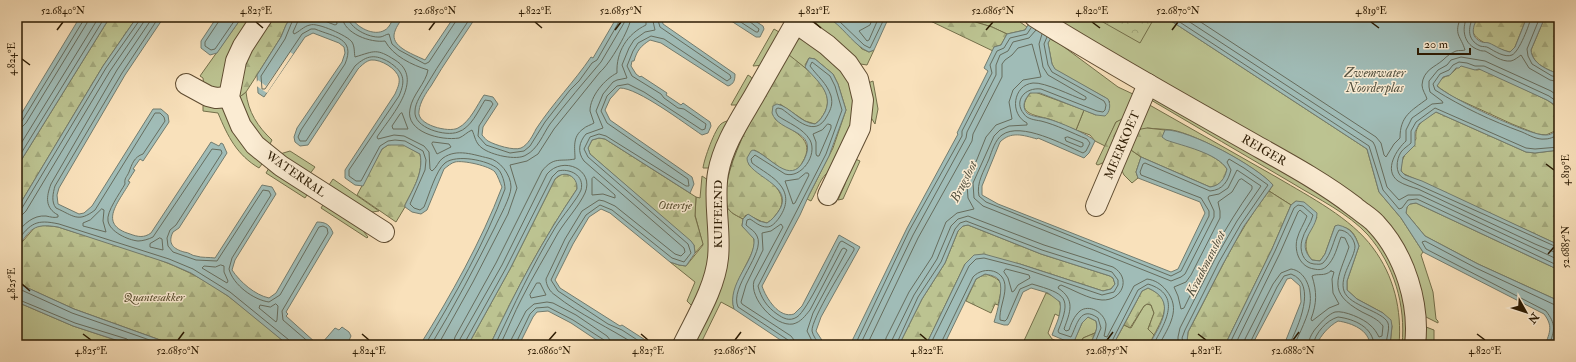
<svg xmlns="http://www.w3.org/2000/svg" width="1576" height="362" viewBox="0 0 1576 362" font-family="'IM FELL Double Pica',serif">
	<defs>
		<pattern id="forest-firs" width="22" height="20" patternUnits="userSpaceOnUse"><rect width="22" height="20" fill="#bcc391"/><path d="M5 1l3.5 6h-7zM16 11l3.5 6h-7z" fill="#a2a77b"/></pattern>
		<pattern id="park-crowns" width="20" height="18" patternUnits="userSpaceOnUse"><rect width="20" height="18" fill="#bcc391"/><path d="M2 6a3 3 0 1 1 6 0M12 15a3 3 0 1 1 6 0" fill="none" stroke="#a2a77b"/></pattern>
	</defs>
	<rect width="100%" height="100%" fill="#f9e1bb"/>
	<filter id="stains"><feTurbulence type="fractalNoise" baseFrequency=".005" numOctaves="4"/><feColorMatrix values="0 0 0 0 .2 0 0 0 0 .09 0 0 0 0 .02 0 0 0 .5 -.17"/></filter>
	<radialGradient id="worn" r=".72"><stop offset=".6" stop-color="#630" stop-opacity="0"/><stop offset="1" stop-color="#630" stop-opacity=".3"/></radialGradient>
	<g fill="#bcc391" stroke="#746f4a">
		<path d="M242 17H255L225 85 219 91 204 86 203 78 200 76Z"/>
		<path d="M807 17H836L834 21 847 33 862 49 869 52 874 50 867 65 854 63 812 29Z"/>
		<path d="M959 17H1011L1022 20 1020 22 1027 27 1025 30 1007 34 992 27Z"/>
		<path d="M1063 17H1165L1367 149 1379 192 1401 218 1423 252 1421 255 1433 292 1436 319 1438 321V323L1424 316 1396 241 1060 22Z"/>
		<path d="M774 29 779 32 765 65 753 66Z"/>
		<path d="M802 38C817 42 833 54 842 66 863 95 856 122 841 152 838 157 835 166 831 171 830 171 827 173 826 174 819 181 816 193 811 201L807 199 833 148 846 110 838 84 833 74 815 59 809 58 805 65 809 71 787 54C769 87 717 169 727 206 729 213 738 216 743 219L742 226C746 231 753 233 754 240 758 254 727 286 734 309L721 302 700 345H697L691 340 711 299 720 273 724 246 722 187 729 154 785 52 795 40Z"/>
		<path d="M1050 39 1060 44 1118 87 1135 95 1126 119 1116 122 1105 146 1095 141 1090 135 1076 130 1084 110 1096 115 1110 102 1106 98 1055 70 1052 64 1048 43Z"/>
		<path d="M748 75 751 77 753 82 737 105H731Z"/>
		<path d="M873 81 878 109 875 124 867 111 868 83Z"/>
		<path d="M246 92C248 112 258 127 272 140L270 144 263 145 257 141 237 99Z"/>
		<path d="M1157 98 1298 178 1370 228 1401 280 1409 345H1402C1406 305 1394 265 1368 235 1348 213 1318 199 1292 183 1245 155 1198 128 1151 100Z"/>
		<path d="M206 102 224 107 262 158V164L259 168C237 155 228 137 218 113L203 111V106Z"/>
		<path d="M1146 103C1190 128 1234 153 1278 178 1310 197 1351 218 1373 248 1394 276 1402 310 1399 345H1390L1392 326 1383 313 1357 299 1347 290V281L1359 246C1354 232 1351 227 1335 226L1325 254 1320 261 1312 260C1299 246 1310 231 1317 217L1296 201 1291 205 1269 191 1273 185C1257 167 1196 134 1172 130 1164 129 1156 129 1147 128L1131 150 1141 157 1136 172 1138 178 1132 183 1124 175 1119 165Z"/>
		<path d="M730 120 713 168H703C704 159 715 129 721 124 723 122 727 121 730 120Z"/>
		<path d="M290 151 315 167 309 175 280 154Z"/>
		<path d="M851 157 860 161 843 199 838 200 845 184 843 174Z"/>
		<path d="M269 168 310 190 305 198 266 173Z"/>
		<path d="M702 176 708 180 711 259 696 306 691 305 687 301 695 282 670 262 679 265 686 266 703 245 695 215 696 197 700 198Z"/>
		<path d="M333 179 379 211 366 213 329 185Z"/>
		<path d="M326 200 361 222 364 232 368 237 367 238 321 208Z"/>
		<path d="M1416 203 1559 270V301L1478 264 1425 236 1406 213 1407 207 1410 204Z"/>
		<path d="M1046 293C1059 298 1063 302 1059 316L1055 314 1048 333 1052 339 1065 345H1022Z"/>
		<path d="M17 302 73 326 131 345H17Z"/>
		<path d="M1147 304 1151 305 1154 313 1148 329 1154 335 1149 345H1113L1124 325 1131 328 1144 306Z"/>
		<path d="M1088 317 1096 321 1097 328 1095 333 1083 338 1080 345H1068L1069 342 1073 343 1082 323Z"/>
		<path d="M1426 327 1434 330V345H1421L1422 329Z"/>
	</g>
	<g fill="url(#forest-firs)" stroke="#746f4a">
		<path d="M110 17H137L103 66 17 209V167Z"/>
		<path d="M269 17H291L286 25 281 37 257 75 246 92 237 99 239 69Z"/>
		<path d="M922 17H959L992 27 1007 34 1001 45 994 47 993 51Z"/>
		<path d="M1478 17H1527L1515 47 1510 52C1500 50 1476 42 1473 32 1471 27 1475 21 1478 17Z"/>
		<path d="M1545 17H1559V74C1548 70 1532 64 1531 50Z"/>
		<path d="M788 54C803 67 837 88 825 112 822 117 820 121 815 124L805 121 780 104 775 119C791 131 818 138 802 163 800 167 796 172 790 172 779 171 765 154 754 150L749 165C762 175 793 192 778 212 775 216 772 220 767 223 759 222 754 216 746 215L743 219C738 216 729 213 727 206 717 169 769 87 788 54Z"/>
		<path d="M1461 65 1477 70 1482 69 1547 100C1560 108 1564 118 1555 131L1546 135 1537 134 1512 124 1453 97 1438 87 1437 85C1442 76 1447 77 1453 72 1456 69 1457 68 1461 65Z"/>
		<path d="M1035 92 1084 110 1076 130C1067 127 1058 122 1049 119 1035 115 1014 114 1030 93Z"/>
		<path d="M1436 112 1526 152 1535 153 1559 150V245L1402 173C1398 160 1409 149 1416 139 1414 124 1425 119 1436 112Z"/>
		<path d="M1122 119H1126L1109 160 1098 165 1096 164 1116 122Z"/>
		<path d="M1147 128 1165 130 1163 137C1180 144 1217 153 1227 169 1225 178 1221 186 1210 187L1141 157 1131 150 1134 136 1141 129Z"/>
		<path d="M599 138 605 139 696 197 695 216 703 244 695 253 694 245 590 154 588 148 592 140Z"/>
		<path d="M395 144H403L420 154C424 172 413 189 405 205V207L396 222 357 195 382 149 388 145Z"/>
		<path d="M562 174C572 174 578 179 577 189 543 239 516 290 490 345H468L510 269 555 179Z"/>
		<path d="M1269 191 1291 205 1272 249 1225 345H1189L1187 342 1188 332C1214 284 1235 234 1269 191Z"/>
		<path d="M45 225 58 227C101 241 149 253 190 273 227 291 257 319 288 345H174L74 309 21 285 17 283V248L35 227Z"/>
		<path d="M968 225 1041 254 1110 276 1113 278 1115 284 1111 289 1103 291 1020 264H965L926 345H899L922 299 945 263 958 231 963 226Z"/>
		<path d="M985 274C1006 280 1002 286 998 305L995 304 991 313 966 301 976 279Z"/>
		<path d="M1148 288C1174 299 1164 316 1154 335L1148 329 1154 313 1151 305 1147 304 1144 306 1130 328 1124 325 1142 291Z"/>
		<path d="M1095 333 1090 345H1080L1083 338Z"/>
	</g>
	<path fill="url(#park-crowns)" stroke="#746f4a" d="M1094 17H1142L1152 22 1140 43Z"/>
	<g fill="#a0bcb7" stroke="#727c6f">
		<path d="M80 17H110L17 167V121Z"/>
		<path d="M137 17H164L125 75 59 188 57 195 58 204 79 214 84 213 92 206 153 109H161L168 115 169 122 143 161 140 159 133 169 135 170 128 181 130 182C119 202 97 224 130 234 138 237 144 238 151 233L211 142 219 146 221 143 223 144 227 153 179 228 173 232C167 244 174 249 184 252 189 252 192 256 196 256 202 258 209 257 215 258L262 185 272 187 276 194 235 260 232 270C240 282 255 295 269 298L276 293 317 222C326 222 330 225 333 233L286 312 288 314 286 316 316 343H322L335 328 339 330 342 327 349 332 351 336 347 345H288L228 296 191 273 168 263 58 227C33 223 31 229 17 248V209L103 66Z"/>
		<path d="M217 17H242L217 53 210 55 201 48V41Z"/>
		<path d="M291 17H351C356 27 374 37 385 30 389 28 392 21 394 17H403C400 22 395 28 394 35 393 48 415 55 425 60L454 17H476C461 40 445 62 431 86 426 93 420 102 419 111 416 125 449 133 458 128 470 122 477 105 484 95L493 97 498 104 483 127 482 135C484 137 486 140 488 141 495 145 514 151 521 148 528 145 533 135 536 129 553 103 574 82 591 57L593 58 617 17H661L663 24 735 74C735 80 734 84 728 86L661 43 650 40C641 46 637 50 634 61H632L631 66 636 74 640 77 641 76 667 93 666 95 681 105 683 103 710 122 711 126 708 133 702 135C684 123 638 88 620 88L610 99 605 110 610 120 692 177 694 184 690 193 605 139 599 138 592 140 588 148 590 154 691 241 694 245 695 253 686 266 679 265 670 262 610 213 601 209 589 217 573 244 555 280 560 288 620 326 622 325 650 343V345H604L571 323 548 311 537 312 533 317 519 345H490C516 290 543 239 577 189 578 176 564 169 555 179L510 269 468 345H420C451 295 481 242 502 187 500 183 498 176 495 172 490 166 463 160 455 162 451 163 448 166 444 169L427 210 421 214 412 212 405 207V205C413 189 424 172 420 154L403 145H388L382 149 363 186 355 185 345 178V170L395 94C397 89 400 84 399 78 397 69 381 59 371 60 366 61 362 65 358 69L308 145 300 146 295 142 294 137 297 128 342 62 345 53 344 47 339 43 313 33 305 37 264 97 258 93 257 75 281 37 286 25Z"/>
		<path d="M725 17H749L763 26 764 29 760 37H756Z"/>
		<path d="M836 17H847L856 21H861L866 17H889L874 50 869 52C855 46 846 31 833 21Z"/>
		<path d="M1033 17H1063L1048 43 1052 64 1055 69 1108 99C1111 105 1110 112 1105 116L1096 115 1040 93H1030C1025 99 1021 106 1027 113 1032 117 1042 117 1048 119 1057 121 1090 135 1095 141L1089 153 1084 158 1038 138 1037 139C1023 135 1011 131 1000 142L982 186V195L998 204 1171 272 1178 269 1205 213 1200 202 1138 178 1136 172 1141 157 1210 187C1220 186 1225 178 1227 169 1217 153 1183 146 1166 140L1162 137 1165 130C1189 129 1258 167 1273 185L1244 226 1223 264 1188 332 1187 342 1189 345H1149C1160 325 1178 301 1148 288L1142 291 1113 345H1090C1093 337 1099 329 1096 321L1088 317 1082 323 1073 344 1052 335C1056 324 1062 314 1060 302L1048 293 1031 288 1023 292 1010 322 1008 325H1004L994 322C997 313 1004 287 999 280 996 276 990 275 985 274L976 279 944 345H926L965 264 974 255 984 254 1020 264 1103 291 1111 289 1115 284 1113 278 1110 276 1041 254 968 225 963 226 958 231 945 263 922 299 899 345H850L907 228 958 134 957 133 988 71 984 68 994 47 1001 45 1007 34 1025 30Z"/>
		<path d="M1165 17H1478C1473 26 1469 37 1482 42 1484 43 1486 42 1489 43 1496 46 1501 50 1510 52L1515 47 1527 17H1545L1531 50C1532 64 1548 70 1559 74V110L1555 105 1547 100 1479 69 1475 70 1461 66 1459 68H1456L1450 75 1443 77 1437 86C1448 97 1532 137 1546 135 1553 135 1557 130 1559 124V150L1535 153 1526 152 1436 112 1419 124 1415 132V145L1403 157 1401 171 1405 175 1422 181 1559 245V270L1416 203 1410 204 1407 207 1406 213 1425 236 1478 264 1559 301V345H1545C1550 332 1553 326 1544 314L1423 252 1401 218 1379 192 1367 149Z"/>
		<path d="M809 58 815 59 833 74 838 84 846 110 829 156 809 195 800 215 762 286C766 298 779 319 794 314L802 306 839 235 860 247 821 317 816 331 825 345H788L734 309C726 284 756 261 754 239L742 226 743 219 748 214 759 221 767 223C772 220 775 216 778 212 798 185 746 176 747 158L751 151 753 150C770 155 790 187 804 160 820 129 778 133 772 113L773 106 777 104C791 107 800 123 815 124 820 121 822 117 825 112 834 93 816 80 805 67Z"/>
		<path d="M1296 201 1304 202 1317 213C1317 231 1294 241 1312 260L1320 261 1325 254 1335 226 1338 225C1351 228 1355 235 1359 246L1347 281V290L1357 299 1383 313 1391 320 1392 326 1390 345H1370C1369 330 1352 323 1338 321 1328 327 1322 334 1316 345H1284L1301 302 1300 286 1291 278 1287 279 1252 345H1225L1272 249 1291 205Z"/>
		<path d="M17 283 74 309 174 345H131L73 326 17 302Z"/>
	</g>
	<path fill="#f9e1bb" d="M290 52 293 54 267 93 255 85 258 80 266 86Z"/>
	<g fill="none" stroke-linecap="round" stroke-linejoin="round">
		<g stroke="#666c5d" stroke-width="1">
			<path d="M159 17 122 73 55 186C53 193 51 202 56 208 74 216 78 223 95 210L155 113H160L164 117 165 121 143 154C134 157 132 164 129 172 127 177 124 178 125 184 120 193 106 212 108 221 110 232 128 240 138 241 143 241 149 239 153 237L212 149 221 150 222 153 176 225 170 230 167 238 168 246 173 252 196 260 217 261 263 190 269 191 271 195 232 258 229 269C233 285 254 300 269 302L280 295 319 227 323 226 327 228 328 233 282 311 283 320 312 345"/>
			<path d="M220 17 219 21 205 42V46L211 50 215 49 237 17"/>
			<path d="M294 17 285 39 261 76 262 89H265L302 34 311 29H315C334 37 356 38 345 64L301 130 298 137 300 141H306L355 66C367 55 375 54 389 62 404 72 406 80 399 96L349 170V176L356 181H361L380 146 388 141 395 140 405 141 423 151 426 160 425 170 410 204 414 208 420 210 424 207C429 195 436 170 445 163 456 154 488 160 498 169 502 173 505 183 505 189 485 243 455 295 425 345"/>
			<path d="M299 17 298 21 293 32 294 34C299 32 304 26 310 25 317 22 348 36 352 42 355 47 354 53 355 57 375 51 376 48 395 60 426 79 390 117 377 137L378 139 394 135 404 136 424 146 429 152 430 169 432 171C437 168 438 161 443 158 457 148 474 155 488 158 500 160 511 175 511 187 511 197 499 218 495 227 475 267 454 307 431 345"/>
			<path d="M305 17 307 19 317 18 335 25 337 24 336 17"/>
			<path d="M342 17C344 34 371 43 385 41 393 56 412 65 428 70 426 83 412 95 410 109 405 132 441 141 459 138 464 136 467 132 472 130 475 136 475 143 482 148 491 155 517 161 526 155 538 149 543 134 550 124 566 103 584 82 601 62L624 23 625 17"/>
			<path d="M348 17C349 28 369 38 380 37 383 37 386 34 389 34L392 44 399 50 425 64 429 62 456 21 457 17"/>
			<path d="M471 17C456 40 440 62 426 86 422 93 415 103 415 111 413 128 446 137 458 132 471 128 478 111 485 100L491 101 493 104 479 126 478 136 486 145 510 153 524 151 530 146 545 122 570 90 579 81 592 63 597 60 620 20V17"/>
			<path d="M733 17 756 32H758L759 29 749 21 748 17"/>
			<path d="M839 17V21L864 45 870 48 871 46 885 17"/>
			<path d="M873 17 870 25 859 31 867 41 869 40 879 17"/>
			<path d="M1172 17 1369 146 1383 190 1399 209 1402 208 1408 200 1417 199 1559 266"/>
			<path d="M1182 17 1373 142 1375 146 1387 187 1399 200 1408 195H1420L1559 260"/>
			<path d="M1193 17 1376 137 1381 143 1384 155 1386 157 1394 144 1400 138C1400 116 1411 111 1427 99 1426 95 1422 90 1422 85 1423 70 1435 67 1443 60 1447 56 1451 53 1456 51 1459 50 1463 51 1465 50 1461 36 1453 35 1461 17"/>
			<path d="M1467 17C1461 30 1464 45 1479 50 1481 51 1483 51 1485 51 1493 55 1501 62 1511 61 1515 60 1518 57 1521 55L1529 68 1550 80 1559 82"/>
			<path d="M1473 17C1468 28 1467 40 1480 46 1483 47 1486 46 1489 48 1494 51 1505 58 1512 55 1519 52 1530 24 1531 17"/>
			<path d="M1540 17 1527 49 1528 56 1532 64 1552 76 1559 77"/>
			<path d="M1042 34 1039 44 1043 67 1048 75 1086 97V99L1084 100C1072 96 1045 82 1033 83 1013 85 1009 114 1027 123V125L1009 126 1000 130 994 136 973 183 974 198 983 206 1171 281 1181 277 1185 274 1214 217V211L1208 198 1209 196 1219 194 1228 188 1237 170 1261 186 1237 221 1215 259 1180 328 1178 337V345"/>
			<path d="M1047 37 1044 44 1048 65 1052 72 1104 101 1106 105 1105 110 1103 112 1097 111 1041 89C1025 87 1013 101 1024 114 1027 119 1035 120 1041 121 1057 125 1072 133 1087 139L1090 143 1086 151 1083 153C1064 145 1021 121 1002 135 995 140 992 151 989 159 984 171 976 183 979 196L986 202 1171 276 1181 271 1209 216V211L1201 198 1141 175 1140 172 1143 164 1145 163 1210 191C1223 190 1228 181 1231 170L1227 162 1229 159 1244 168 1268 185 1241 224 1219 262 1185 330 1182 338 1184 345"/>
			<path d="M1559 97 1551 91 1485 61 1461 57 1451 60 1447 65 1438 70 1429 81V87L1430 92 1442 101 1443 103 1432 104 1412 118 1406 130V141C1397 149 1383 170 1398 181 1404 185 1412 187 1418 189L1535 244 1559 254"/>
			<path d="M1559 103 1549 96 1484 66H1475L1467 63 1459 62 1453 65 1449 70 1440 74 1433 84 1435 90C1462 107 1492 121 1522 132 1529 135 1537 140 1545 139 1551 139 1556 136 1559 133"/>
			<path d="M402 113 408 129H393L392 126 400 114Z"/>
			<path d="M17 123 22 121 83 21V17"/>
			<path d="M828 124 831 125V128L819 156H817L816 154V142L813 134 822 130Z"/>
			<path d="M17 128 22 127 26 123 87 23 88 17"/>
			<path d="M1068 137 1083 143V146L1081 147 1066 141 1065 138Z"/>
			<path d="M433 142 449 144 451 147 437 154 432 144Z"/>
			<path d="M1559 147 1535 149 1526 148 1435 108 1416 122 1411 131V143C1408 146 1404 148 1401 152 1396 160 1395 173 1403 178L1559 248"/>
			<path d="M17 150 99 17"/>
			<path d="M17 160 105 17"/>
			<path d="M806 173H808L809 175 795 203 793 204 785 181 798 179Z"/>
			<path d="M594 177 615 195V198L603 194 592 195V179Z"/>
			<path d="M1242 179 1252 186V189C1225 227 1204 267 1184 308L1181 309 1178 296 1174 287 1186 282 1191 275 1220 218V211L1218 202 1232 192 1239 180Z"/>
			<path d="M102 209 104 210 103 221 106 232 83 226V223L90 220Z"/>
			<path d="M17 210 22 208 106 68 139 21 140 17"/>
			<path d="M17 215H22L26 211 110 71 143 23 145 17"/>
			<path d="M17 233C24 224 33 215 46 216 51 217 54 218 58 217V215C45 208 46 197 51 184L117 70 153 17"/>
			<path d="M160 238 162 239 163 250 150 247V244Z"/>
			<path d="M17 241C31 223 36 219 59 224L169 259 193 269 230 292 289 340 290 345"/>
			<path d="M221 265 224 266V272L228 281 227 283 202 268 204 266 215 267Z"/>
			<path d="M1006 269 1029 275 1030 278 1018 285 1014 291 1012 292 1008 278 1004 272Z"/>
			<path d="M1331 271 1334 272 1332 279 1333 293 1339 304 1329 308 1312 321 1311 319C1317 303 1317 292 1312 276 1318 273 1324 277 1331 271Z"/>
			<path d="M537 283H540L546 295 531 298 530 295Z"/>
			<path d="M17 288 72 313 164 345"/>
			<path d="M17 299 75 323 127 339 130 342V345"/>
			<path d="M276 304 278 306 277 320 276 322 259 308 260 305 270 307Z"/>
			<path d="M438 345 473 282 508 214 517 188 510 165 527 161 538 154 554 129 600 72C609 65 631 28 631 17"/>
			<path d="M453 345 455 337 496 263 542 171C554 156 560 162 575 159 575 148 572 137 583 129 586 126 591 125 594 123 593 119 591 115 590 111 590 96 605 79 617 73 616 52 627 34 646 25V17"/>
			<path d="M459 345 460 339 502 265 547 174C563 155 595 170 585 193 579 206 566 220 558 233 546 255 533 276 522 298 514 313 508 329 500 345"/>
			<path d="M464 345 465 342 506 268 552 177 558 171C569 168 585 175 581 190 578 198 561 218 555 228 532 266 514 305 495 345"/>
			<path d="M510 345 511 340 526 311 534 304 547 302 553 303 576 315 607 336 610 340 611 345"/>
			<path d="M515 345 530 314 536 308 548 307 573 320 604 340 606 345"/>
			<path d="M636 345C610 328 580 315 555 295 550 292 546 285 546 279L565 239 582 211 599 200 604 201 615 206 675 254 681 256 685 252 684 248 584 161C577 152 579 142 586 134L603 128 596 111 603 94 613 82 617 80 627 78 622 65 629 48 634 40 645 32 655 30 652 17"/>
			<path d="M645 345 622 330 608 324 558 291 551 280 569 242 586 215 600 205 612 210 672 258 684 262 691 253 688 244 588 157 584 149 590 137 599 134 606 136 686 186H689L688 179 607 123 601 111 607 96 617 86 628 84 644 92 702 130 705 129 706 124 684 109 678 108 664 98 661 94 632 76 627 66 633 51 638 43 651 36 664 39 727 81 731 78 730 75 660 27 657 17"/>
			<path d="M790 345 788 340 738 307C729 287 766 253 757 236 755 231 750 229 746 225L747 220 750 219C755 222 760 227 767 227 772 227 776 222 779 218 786 208 789 197 781 186 775 177 761 170 752 163L751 159 755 155 785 174C801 179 818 155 810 140 803 128 788 123 778 116L776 112V109L778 108 782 109C796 119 815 139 827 116 831 109 833 104 831 96 827 83 817 76 810 66L812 62 830 76 835 86 842 110 826 154 758 286C761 298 767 307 777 314 783 318 789 322 797 317 807 311 833 255 840 242L842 241 854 248V250C846 264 811 319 812 331 813 336 817 341 820 345"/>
			<path d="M795 345 794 340 791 336 742 304 741 302 746 285 763 250 762 233 771 231 781 224 783 227 754 281C749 298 775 327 793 324 801 322 805 316 810 310L842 249 844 248 847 250 813 313 807 331 814 345"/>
			<path d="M855 345 909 231 962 136V131L992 73 990 65 997 51 1004 48 1010 38 1027 34 1031 28"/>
			<path d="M860 345 913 235 966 138 967 132 996 75V65L1000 55 1008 51 1013 42 1029 38 1036 30"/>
			<path d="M867 345 918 238 972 141 973 134 1002 77V64L1005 60 1012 55 1018 48 1032 44 1041 77 1023 80 1013 90 1009 102 1012 119 996 125 986 137 967 184 968 198 974 209 957 213 946 222 932 257 909 292 886 338 885 345"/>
			<path d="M891 345 892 340 914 295 937 259 951 226 958 219 968 216 1044 245 1113 267C1132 278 1122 301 1102 300 1088 299 1074 290 1061 285L1059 286 1058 288C1076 300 1070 312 1064 329L1066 331 1069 330C1071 324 1074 316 1080 311 1089 304 1104 312 1106 324 1106 328 1105 332 1104 336L1107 337 1134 286 1147 279C1155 280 1161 284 1166 290 1182 309 1169 326 1159 345"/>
			<path d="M896 345 918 297 941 262 955 229 960 223 966 221 1042 250 1112 272 1118 280V285L1114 292 1102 295 1019 267 984 258 976 259 969 266 930 345"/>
			<path d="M940 345 973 277C984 265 1006 270 1005 288 1005 298 999 310 1000 320L1005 321 1007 319 1020 289 1032 284C1066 294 1072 297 1058 331L1059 333 1071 337C1077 325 1080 305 1098 318L1101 328 1094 345"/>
			<path d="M1110 345 1138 290 1148 284C1183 295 1165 323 1153 345"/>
			<path d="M1229 345 1275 251 1294 208 1298 205 1303 206 1313 215C1311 224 1304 231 1302 240 1299 250 1303 263 1314 264 1318 264 1320 265 1323 263 1332 254 1333 240 1339 230 1347 230 1354 238 1355 246 1355 258 1339 276 1344 291 1349 306 1383 311 1388 323 1390 329 1386 339 1386 345"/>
			<path d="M1235 345 1280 253 1298 212 1300 210 1307 216C1304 224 1299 231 1297 239 1294 252 1300 267 1314 269 1319 270 1322 270 1326 267 1335 259 1337 247 1341 237L1345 238 1349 247C1338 279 1326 292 1362 312 1370 316 1378 319 1383 326L1382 336 1379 337C1377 333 1374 328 1370 325 1364 319 1344 310 1335 312 1329 314 1322 321 1318 326 1313 331 1309 338 1308 345"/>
			<path d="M1244 345 1245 339 1273 284 1281 273 1291 269C1306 271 1312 290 1310 304 1309 314 1299 335 1294 345"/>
			<path d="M1249 345 1277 287 1284 276 1291 274C1318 284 1298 327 1289 345"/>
			<path d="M1313 345C1315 333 1327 320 1338 317 1354 319 1373 327 1374 345"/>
			<path d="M1549 345C1555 330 1556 324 1546 311L1426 249 1422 242 1425 241 1476 268 1555 305H1559"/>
			<path d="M1554 345C1559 332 1560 324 1554 312L1559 310"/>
		</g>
		<defs>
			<g id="street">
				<path d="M262 17 243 46 236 61 229 97 241 126 255 145 281 166 384 232"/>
				<path d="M1035 17C1107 62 1181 103 1255 145 1289 164 1324 183 1355 207 1362 213 1371 218 1376 224 1405 255 1420 304 1415 345"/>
				<path d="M796 23 827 45 848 64 858 79 863 100 860 128 828 195"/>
				<path d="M186 84 208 96 216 98 229 97"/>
				<path d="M1096 206 1148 84"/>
				<path d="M683 345C696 318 715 288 718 258 721 230 713 201 718 173 723 145 740 120 754 96 769 70 784 43 799 17"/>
			</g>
		</defs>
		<use href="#street" stroke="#5f4c31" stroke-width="22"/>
		<use href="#street" stroke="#fbecd3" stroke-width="20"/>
	</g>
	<path fill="none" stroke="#2c1b03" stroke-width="1.5" d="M256 22 263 28M535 22 542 28M814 22 821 28M1092 22 1100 28M1371 22 1379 28M57 30 63 22M429 30 435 22M615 30 621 22M986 30 993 22M1172 30 1178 22M22 59 30 65M1546 164 1554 170M1548 254 1554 247M22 284 30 291M83 334 91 340M362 334 369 340M641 334 648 340M920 334 927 340M1198 334 1206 340M1477 334 1485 340M178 340 184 332M549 340 556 332M735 340 741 332M1107 340 1113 332M1293 340 1299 332"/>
	<g text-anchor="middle" stroke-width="3" stroke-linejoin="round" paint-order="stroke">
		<g font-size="12" fill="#2c1b03" stroke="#fbecd3">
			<text transform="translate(1122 145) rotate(-67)" y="4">MEERKOET</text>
			<text transform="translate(1264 150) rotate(30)" y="4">REIGER</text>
			<text transform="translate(296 174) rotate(35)" y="4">WATERRAL</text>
			<text transform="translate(718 214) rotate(-90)" y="4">KUIFEEND</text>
		</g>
		<g font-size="12" font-style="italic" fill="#574d2e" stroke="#fbecd3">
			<text x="675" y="209">Ottertje</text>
			<text x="154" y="301">Quantesakker</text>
		</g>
		<g font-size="13" font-style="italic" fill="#555342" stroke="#fbecd3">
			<text x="1375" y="77">Zwemwater<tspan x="1375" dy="15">Noorderplas</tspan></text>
			<text transform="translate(963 181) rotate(-63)" y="5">Brugsloot</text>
			<text transform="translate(1205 263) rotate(-63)" y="5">Kraakmansloot</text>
		</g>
	</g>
	<rect width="1576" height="362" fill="none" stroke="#f9e1bb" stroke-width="44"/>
	<g transform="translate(1526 312) rotate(129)" stroke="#fbecd3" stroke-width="3" paint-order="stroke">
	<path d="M0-3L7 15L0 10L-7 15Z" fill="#2c1b03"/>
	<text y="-6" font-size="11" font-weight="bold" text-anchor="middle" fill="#2c1b03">N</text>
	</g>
	<path d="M1418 48v6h52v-6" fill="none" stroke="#2c1b03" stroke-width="2"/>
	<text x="1424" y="48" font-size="12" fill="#2c1b03" stroke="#fbecd3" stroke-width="3" paint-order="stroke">20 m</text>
	<rect x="22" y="22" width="1532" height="318" fill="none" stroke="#2c1b03" stroke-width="1.5"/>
	<g font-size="10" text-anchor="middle" fill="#2c1b03">
		<text x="63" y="14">52.6840°N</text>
		<text x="256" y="14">4.823°E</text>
		<text x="435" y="14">52.6850°N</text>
		<text x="535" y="14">4.822°E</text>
		<text x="621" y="14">52.6855°N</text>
		<text x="814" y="14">4.821°E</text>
		<text x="993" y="14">52.6865°N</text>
		<text x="1092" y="14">4.820°E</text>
		<text x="1178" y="14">52.6870°N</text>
		<text x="1371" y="14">4.819°E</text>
		<text transform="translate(11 59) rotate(-90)" y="4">4.824°E</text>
		<text transform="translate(1565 170) rotate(-90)" y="4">4.819°E</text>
		<text transform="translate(1565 247) rotate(-90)" y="4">52.6885°N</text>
		<text transform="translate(11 284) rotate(-90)" y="4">4.825°E</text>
		<text x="91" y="354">4.825°E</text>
		<text x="178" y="354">52.6850°N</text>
		<text x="369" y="354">4.824°E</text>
		<text x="549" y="354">52.6860°N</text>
		<text x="648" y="354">4.823°E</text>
		<text x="735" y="354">52.6865°N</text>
		<text x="927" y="354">4.822°E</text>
		<text x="1107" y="354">52.6875°N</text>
		<text x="1206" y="354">4.821°E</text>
		<text x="1293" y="354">52.6880°N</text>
		<text x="1485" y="354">4.820°E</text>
	</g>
	<rect width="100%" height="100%" filter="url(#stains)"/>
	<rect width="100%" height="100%" fill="url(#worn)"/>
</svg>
